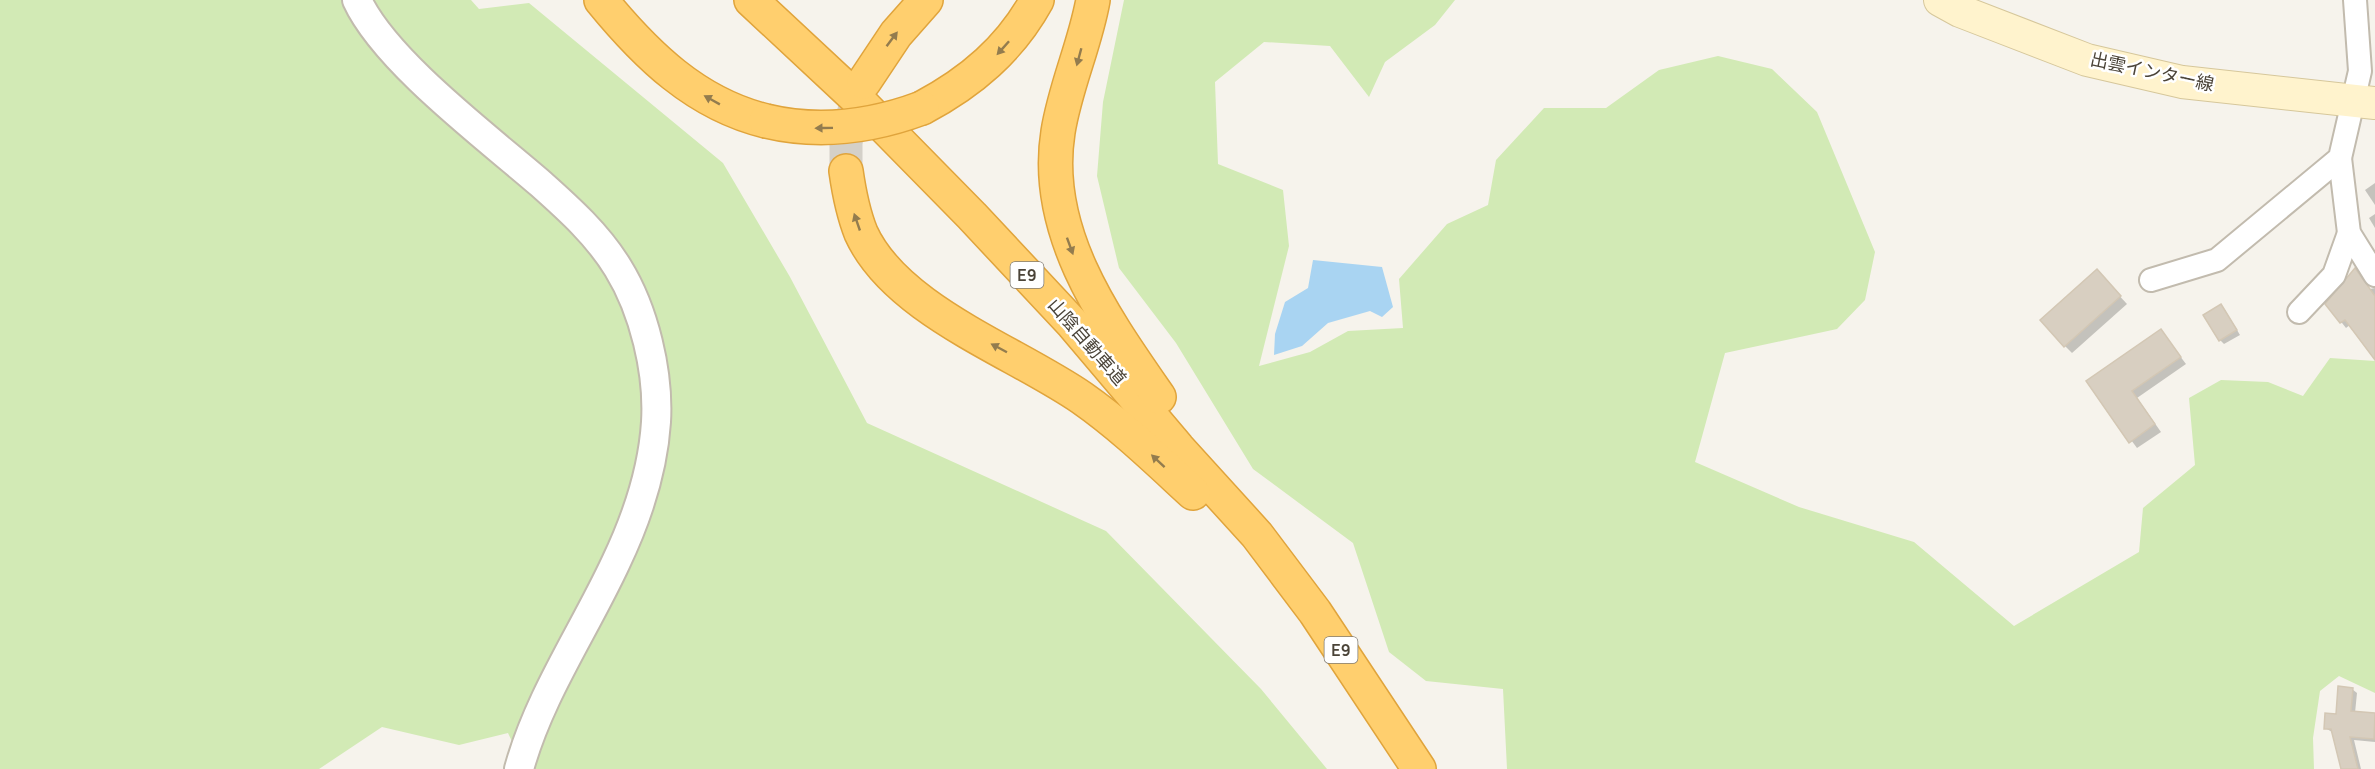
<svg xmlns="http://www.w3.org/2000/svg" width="2375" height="769" viewBox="0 0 2375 769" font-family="Manrope,'Noto Sans JP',sans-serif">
	<rect width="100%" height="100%" fill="#f6f3ec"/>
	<g fill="#d2eab5">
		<path d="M0 0H471L479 9 529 3 723 163 790 277 867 423 1106 531 1261 689 1327 769H525L508 733 459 745 382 727 319 769H0Z"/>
		<path d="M1124 0H1455L1435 25 1385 62 1369 97 1330 46 1264 42 1215 82 1218 164 1283 190 1289 246 1259 366 1310 352 1348 331 1403 328 1399 279 1447 224 1488 205 1496 160 1544 108H1606L1659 70 1718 56 1772 69 1817 112 1875 252 1865 300 1837 329 1725 353 1695 462 1799 507 1914 542 2014 626 2139 552 2143 508 2195 465 2189 398 2221 380 2268 382 2303 396 2330 358 2375 361V693L2339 676 2320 691 2313 738 2314 769H1507L1503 689 1426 681 1389 652 1353 543 1253 469 1176 343 1119 268 1097 176 1103 102Z"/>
	</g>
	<path fill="#a9d4f2" d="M1313 260 1382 267 1393 307 1382 317 1370 311 1328 323 1302 346 1274 355 1275 334 1285 302 1308 288Z"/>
	<g fill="#0003">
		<path d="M2375 183V205L2365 190Z"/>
		<path d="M2375 214V228L2369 218Z"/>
		<path d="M2360 275 2370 289 2375 288V356L2351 324 2346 328 2327 304Z"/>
		<path d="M2103 278 2127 304 2072 353 2065 346Z"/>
		<path d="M2225 310 2240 335 2224 344 2220 340Z"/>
		<path d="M2161 331 2186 364 2137 398 2161 432 2137 448 2088 382Z"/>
		<path d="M2352 689 2357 693 2355 713 2375 715V742L2354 740 2361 769H2343L2334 733 2325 728 2338 716Z"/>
	</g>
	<g fill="#d8cfc1" stroke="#d3c7b4" stroke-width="1.5">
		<path d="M2355 268 2375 296V360L2345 320 2340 323 2325 304Z"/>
		<path d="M2097 269 2121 296 2064 347 2040 320Z"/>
		<path d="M2221 304 2237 330 2219 341 2203 315Z"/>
		<path d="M2161 329 2181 357 2132 391 2155 424 2129 443 2086 381Z"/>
		<path d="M2338 686 2353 688 2351 711 2375 713 2374 739 2350 737 2358 769H2341L2331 729H2324L2325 713 2336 714Z"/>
	</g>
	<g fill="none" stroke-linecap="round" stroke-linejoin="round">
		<path stroke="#d4d0c8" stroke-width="33" stroke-dasharray="33 16" stroke-linecap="butt" d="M846 171V142L857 99"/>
		<defs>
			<g id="minor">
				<path d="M2340 158 2349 233 2375 275"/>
				<path d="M2151 280 2217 260 2340 158 2360 71 2355 0"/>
				<path d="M2299 312 2334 275 2349 233"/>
			</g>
			<path id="tertiary" d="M357 0C385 61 488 138 541 184 569 209 598 235 618 268 644 310 659 372 656 422 653 469 636 520 616 562 584 631 539 696 519 769"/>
			<path id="secondary" d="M1940 0 1960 11 2087 60 2182 82 2375 103"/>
			<g id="motorway">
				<path d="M601 0C646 55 696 104 766 121"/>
				<path d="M751 0 854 96 972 216 1073 324 1178 448 1257 535 1315 612 1419 769"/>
				<path d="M1093 0C1085 45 1065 87 1058 132 1042 232 1105 319 1159 397"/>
				<path d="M864 82 896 34 926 0"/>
				<path d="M922 108C971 82 1010 49 1037 0"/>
				<path d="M846 171C849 192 853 213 861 233 896 310 1014 351 1082 398 1122 426 1157 460 1193 493"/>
			</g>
		</defs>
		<use href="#minor" stroke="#c2bbae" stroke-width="26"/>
		<use href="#tertiary" stroke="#c2bbae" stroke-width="32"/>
		<use href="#secondary" stroke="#d6c79b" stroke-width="34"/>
		<use href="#motorway" stroke="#e0a43c" stroke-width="36"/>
		<use href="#minor" stroke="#fff" stroke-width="22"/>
		<use href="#tertiary" stroke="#fff" stroke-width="28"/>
		<use href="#secondary" stroke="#fff3cd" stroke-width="32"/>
		<use href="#motorway" stroke="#ffcf6e" stroke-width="33"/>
		<defs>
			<path id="motorway-bridge" d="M766 121C820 134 871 127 922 108"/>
		</defs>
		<use href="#motorway-bridge" stroke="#e0a43c" stroke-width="36" stroke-linecap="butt"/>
		<use href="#motorway-bridge" stroke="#ffcf6e" stroke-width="33"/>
	</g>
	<defs><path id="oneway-solid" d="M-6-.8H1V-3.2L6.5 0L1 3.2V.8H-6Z" transform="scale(1.5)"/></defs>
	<g fill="#937c4e">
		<use href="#oneway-solid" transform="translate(892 39) rotate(-53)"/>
		<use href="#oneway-solid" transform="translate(1003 48) rotate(132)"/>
		<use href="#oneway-solid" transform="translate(1079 57) rotate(105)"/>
		<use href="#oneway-solid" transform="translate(712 100) rotate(-151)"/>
		<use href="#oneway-solid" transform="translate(824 128) rotate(179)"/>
		<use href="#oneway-solid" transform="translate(857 222) rotate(-109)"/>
		<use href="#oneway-solid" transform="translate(1070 246) rotate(70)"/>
		<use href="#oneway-solid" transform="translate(999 348) rotate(-152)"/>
		<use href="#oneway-solid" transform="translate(1158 461) rotate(-137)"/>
	</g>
	<g text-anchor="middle" stroke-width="5" stroke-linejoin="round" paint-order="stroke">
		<g fill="#fff" stroke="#817c74" stroke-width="1.5">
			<rect x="1010.5" y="262" width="33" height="26" rx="4.5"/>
			<rect x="1324.5" y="637" width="33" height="26" rx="4.5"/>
		</g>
		<g font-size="16" font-weight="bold" fill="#4b4439">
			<text x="1027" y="281">E9</text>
			<text x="1341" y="656">E9</text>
		</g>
		<g font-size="18" fill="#4b4439" stroke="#fff">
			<text transform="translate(2152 72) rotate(12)" y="6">出雲インター線</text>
			<text transform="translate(1087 342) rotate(49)" y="6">山陰自動車道</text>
		</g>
	</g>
</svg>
